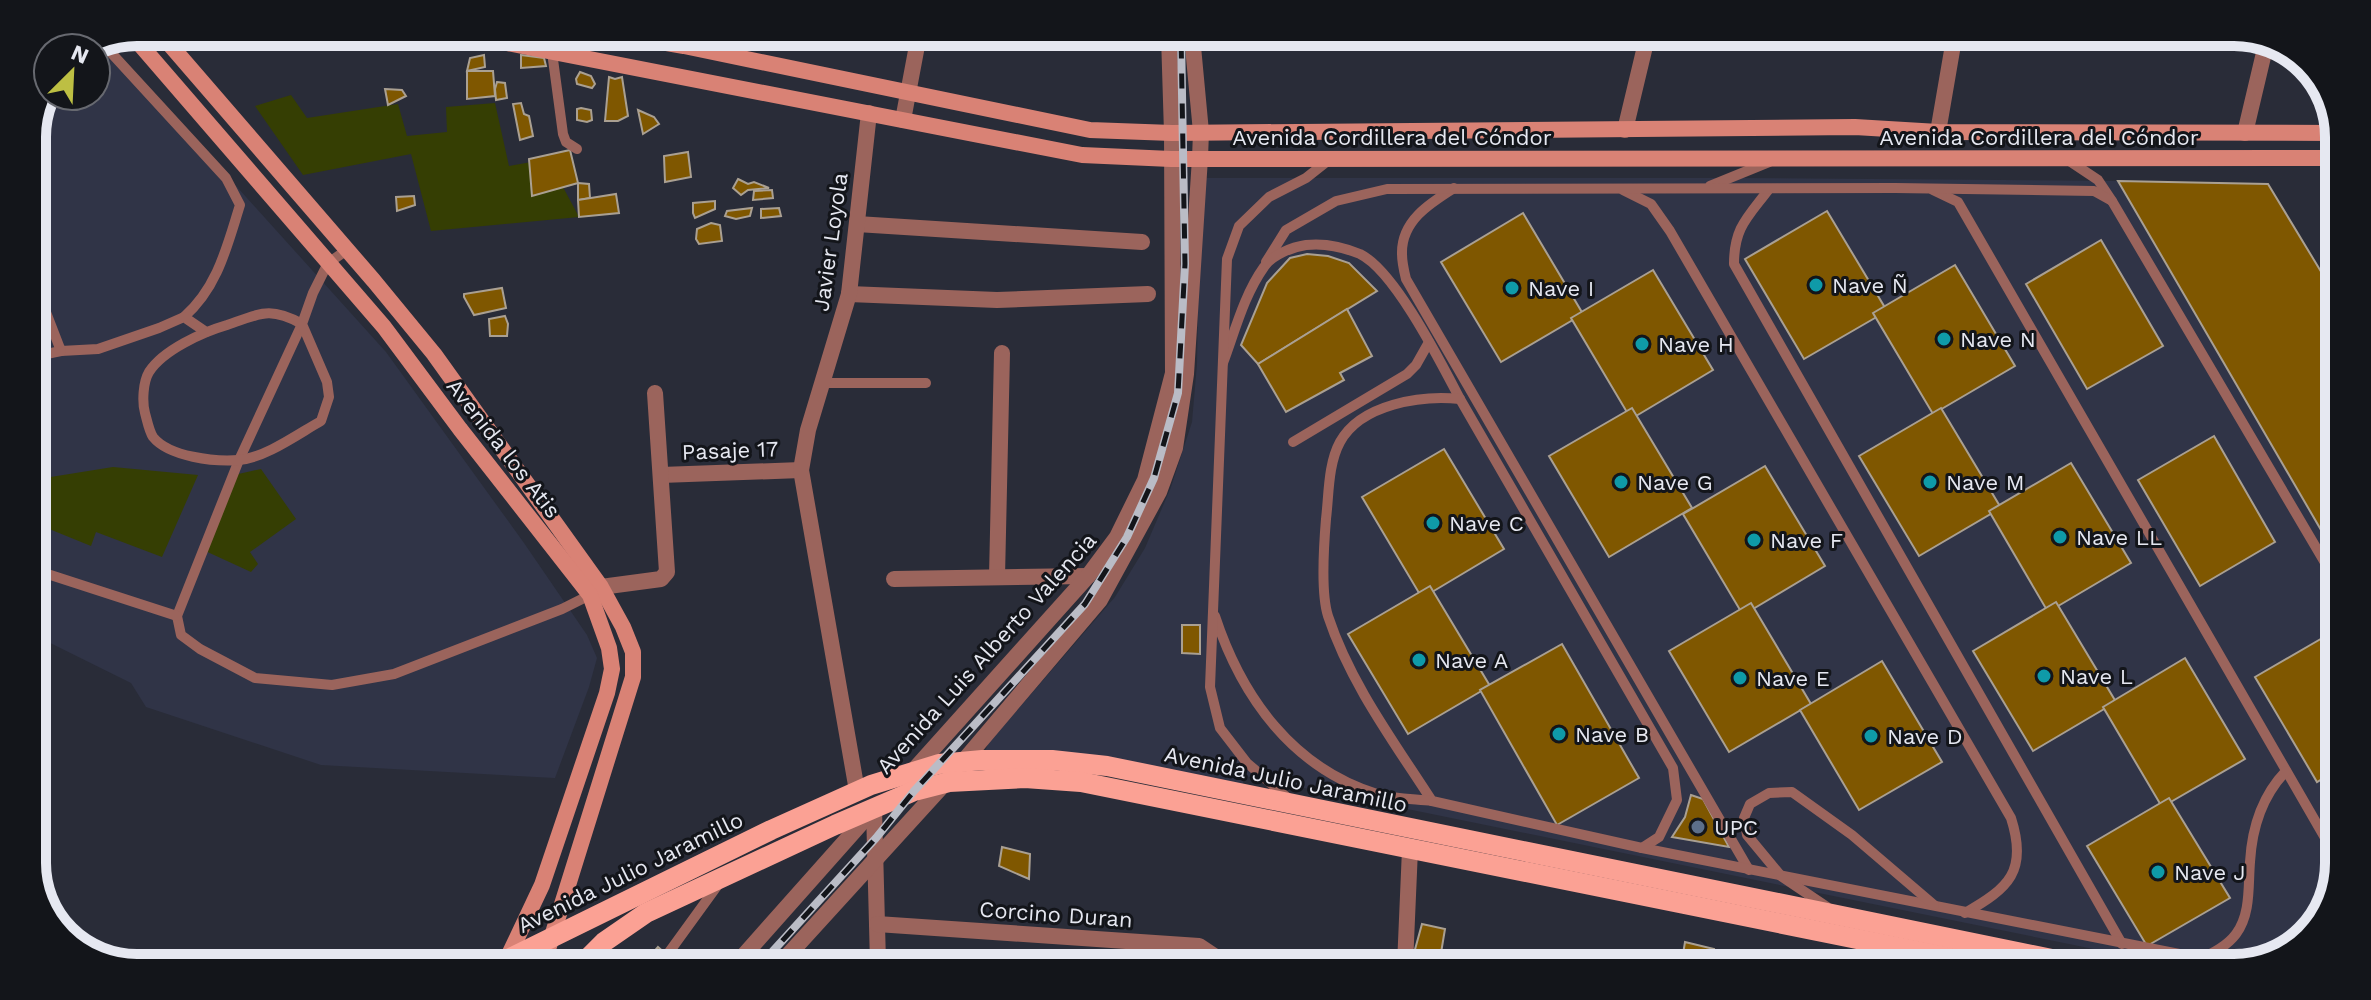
<svg xmlns="http://www.w3.org/2000/svg" width="2371" height="1000" viewBox="0 0 2371 1000" font-family="'Work Sans',sans-serif">
	<rect width="100%" height="100%" fill="#292c38"/>
	<g fill="#303447">
		<path d="M108 44 386 352 524 543 587 635 597 658 589 687 555 778 321 765 146 707 131 683 32 634V130L48 96H96V49Z"/>
		<path d="M1200 178H1741L2118 181 2335 554 2331 903 2293 950 2235 968H2187L1245 776 1240 794 1107 766 982 760 988 744 1115 597 1145 548 1171 487 1192 422 1197 364Z"/>
	</g>
	<g fill="#353e03">
		<path d="M291 95 307 118 398 104 407 136 447 132 446 107 495 103 509 166 548 159 579 217 431 231 411 154 303 175 255 106Z"/>
		<path d="M113 467 198 475 162 557 96 532 91 546 32 522V480Z"/>
		<path d="M261 469 296 519 250 552 258 564 251 572 201 549 234 475Z"/>
	</g>
	<g fill="#7f5700" stroke="#aaa092" stroke-width="2">
		<path d="M484 55 485 67 467 71 470 58Z"/>
		<path d="M521 55 544 58 546 66 521 68Z"/>
		<path d="M467 71H493L495 96 467 99Z"/>
		<path d="M580 72 591 76 595 84 592 88 577 84 576 79Z"/>
		<path d="M609 77 615 79 622 77 628 116 618 121H605Z"/>
		<path d="M497 82 505 83 507 98 496 100 495 89Z"/>
		<path d="M385 89 402 90 406 96 388 105Z"/>
		<path d="M521 103 524 114 529 116 533 136 520 140 513 104Z"/>
		<path d="M581 108 591 110 592 120 587 122 577 120V109Z"/>
		<path d="M638 110 654 117 659 124 643 134Z"/>
		<path d="M570 150 578 183 532 196 529 159Z"/>
		<path d="M688 152 691 177 665 182 664 156Z"/>
		<path d="M738 179 748 184 754 182 769 188 748 190 741 195 733 188Z"/>
		<path d="M2118 181 2268 184 2337 298 2335 554Z"/>
		<path d="M578 183 589 184 590 198 578 200Z"/>
		<path d="M772 190 773 198 753 200 754 191Z"/>
		<path d="M616 194 619 213 579 217 578 200Z"/>
		<path d="M414 196 415 205 397 211 396 197Z"/>
		<path d="M715 201V209L695 218 693 213V203Z"/>
		<path d="M752 208 750 216 736 219 725 216 727 211Z"/>
		<path d="M779 208 781 216 761 218V209Z"/>
		<path d="M1827 211 1887 311 1804 359 1745 259Z"/>
		<path d="M1523 213 1583 314 1501 362 1441 262Z"/>
		<path d="M711 223 720 225 722 241 699 244 696 239 697 229Z"/>
		<path d="M2101 240 2163 346 2087 389 2026 284Z"/>
		<path d="M1307 254 1328 256 1349 263 1377 291 1258 364 1241 345 1267 283 1290 258Z"/>
		<path d="M1955 265 2015 366 1933 414 1873 313Z"/>
		<path d="M1653 270 1713 370 1631 419 1571 318Z"/>
		<path d="M502 288 506 308 474 315 464 297V294Z"/>
		<path d="M1347 309 1372 356 1340 373 1344 380 1286 412 1258 364Z"/>
		<path d="M505 316 508 324 507 336H490L489 319Z"/>
		<path d="M1632 408 1692 508 1609 557 1549 456Z"/>
		<path d="M1941 408 2001 508 1919 556 1859 456Z"/>
		<path d="M2214 436 2275 542 2200 586 2138 480Z"/>
		<path d="M1444 449 1504 549 1422 598 1362 497Z"/>
		<path d="M2071 463 2131 563 2048 612 1989 511Z"/>
		<path d="M1765 466 1825 566 1743 615 1683 514Z"/>
		<path d="M1430 586 1490 686 1408 734 1348 634Z"/>
		<path d="M2056 602 2116 702 2033 751 1973 651Z"/>
		<path d="M1751 603 1811 704 1729 752 1669 651Z"/>
		<path d="M1182 625H1200V654L1182 653Z"/>
		<path d="M2331 633 2334 638 2332 773 2317 782 2255 677Z"/>
		<path d="M1562 644 1639 778 1557 825 1480 690Z"/>
		<path d="M2185 658 2245 759 2162 807 2103 707Z"/>
		<path d="M1882 661 1942 762 1859 810 1800 710Z"/>
		<path d="M1691 795 1703 799 1729 847 1672 837 1685 817Z"/>
		<path d="M2169 798 2230 898 2147 946 2087 846Z"/>
		<path d="M1002 847 1030 854 1029 879 999 866Z"/>
		<path d="M1422 924 1445 929 1439 965 1411 964Z"/>
		<path d="M1685 942 1714 949 1712 966H1681Z"/>
		<path d="M658 947 675 962H645Z"/>
	</g>
	<g fill="none" stroke-linecap="round" stroke-linejoin="round">
		<g stroke="#9b645c" stroke-width="10">
			<path d="M104 45 226 178 240 205C227 246 218 287 184 317"/>
			<path d="M552 52 563 134 566 142 577 149"/>
			<path d="M2068 160 2098 180 2112 201 2334 578"/>
			<path d="M1710 186 1769 162"/>
			<path d="M1454 188C1430 203 1401 221 1402 254 1402 262 1404 271 1406 279L1749 870"/>
			<path d="M1769 189C1748 217 1734 227 1734 264L2122 944"/>
			<path d="M1623 190 1651 204 1670 231 2011 818C2028 871 2009 888 1965 913"/>
			<path d="M1933 190 1958 202 2332 850"/>
			<path d="M1266 262 1286 230 1336 201 1387 189 1895 188 2094 191 2112 201"/>
			<path d="M32 276 61 351 98 349 159 328 184 317 206 332"/>
			<path d="M302 324 239 460 177 616 181 635 200 649 255 678 332 685 394 674 562 609 590 595"/>
			<path d="M302 324 327 382 329 397 321 421C298 434 265 458 239 460 215 462 169 457 153 437 149 431 147 420 145 413 142 402 143 382 149 372 163 350 203 332 227 325 260 314 269 306 302 324L313 293 328 263 347 250"/>
			<path d="M32 357 61 351"/>
			<path d="M1223 363C1235 331 1244 295 1264 267 1272 255 1292 247 1306 245 1323 243 1343 247 1360 254 1395 271 1441 363 1460 399L1673 768 1677 800 1659 837 1642 848"/>
			<path d="M823 383H926"/>
			<path d="M1460 399C1421 395 1361 404 1340 442 1328 464 1329 494 1326 519 1324 543 1321 594 1328 616 1350 683 1394 742 1432 801L1642 848 2240 966"/>
			<path d="M1293 442 1407 374 1416 365 1429 342"/>
			<path d="M32 569 177 616"/>
			<path d="M1215 616C1242 698 1293 768 1377 794 1394 799 1414 799 1432 801"/>
			<path d="M1289 799 1247 763 1220 728 1210 687 1227 259 1239 226 1269 197 1306 178 1330 159"/>
			<path d="M1827 907 1781 876 1747 835 1744 818 1750 804 1769 793 1792 792 1852 835 1934 905"/>
			<path d="M667 955 720 882"/>
			<path d="M2200 959C2213 953 2227 946 2236 934 2251 914 2248 886 2250 862 2252 827 2262 796 2286 771"/>
		</g>
		<g stroke="#9b645c" stroke-width="16">
			<path d="M903 120 919 35"/>
			<path d="M1625 130 1647 38"/>
			<path d="M1938 132 1954 39"/>
			<path d="M2245 133 2267 40"/>
			<path d="M857 224 1142 242"/>
			<path d="M849 294 997 300 1148 294"/>
			<path d="M661 475 801 470"/>
			<path d="M997 577 1002 353"/>
			<path d="M894 579 1088 576"/>
			<path d="M601 587 661 579 667 572 655 393"/>
			<path d="M913 771 1088 576 1117 537 1145 480 1173 373 1172 133 1169 36"/>
			<path d="M857 791 801 470 808 430 849 294 869 113"/>
			<path d="M874 809 878 963"/>
			<path d="M877 924 1199 946 1226 964"/>
			<path d="M737 963 873 810"/>
			<path d="M781 963 945 783 1100 600 1159 492 1175 448 1186 374 1200 158 1201 132 1192 36"/>
			<path d="M1405 965 1410 849"/>
		</g>
		<g stroke="#d98275" stroke-width="16">
			<path d="M159 32 374 281 434 354 601 587 623 627 633 652V677L544 962"/>
			<path d="M456 33 1082 155 1171 159 2338 158"/>
			<path d="M131 34 384 327 460 429 590 595 609 648 612 669 607 693 542 885 507 959"/>
			<path d="M615 34 684 46 1090 130 1172 133 1855 127 1938 132 2339 133"/>
		</g>
		<g stroke="#fba194" stroke-width="20">
			<path d="M502 962 771 830 871 785 939 764 982 760H1052L1107 766 2091 967"/>
			<path d="M584 962 604 942 646 913 835 825 914 791 949 782 1025 778 1081 782 1996 967"/>
		</g>
		<defs>
			<path id="rail" d="M762 963 876 838 914 791 1085 604 1127 537 1154 478 1178 393 1185 264 1181 36"/>
		</defs>
		<use href="#rail" stroke="#babcc6" stroke-width="8"/>
		<use href="#rail" stroke="#13151a" stroke-width="5" stroke-dasharray="15" stroke-linecap="butt"/>
	</g>
	<g fill="#0f9aa8" stroke="#13151a" stroke-width="3">
		<circle cx="1816" cy="285" r="8"/>
		<circle cx="1512" cy="288" r="8"/>
		<circle cx="1944" cy="339" r="8"/>
		<circle cx="1642" cy="344" r="8"/>
		<circle cx="1621" cy="482" r="8"/>
		<circle cx="1930" cy="482" r="8"/>
		<circle cx="1433" cy="523" r="8"/>
		<circle cx="2060" cy="537" r="8"/>
		<circle cx="1754" cy="540" r="8"/>
		<circle cx="1419" cy="660" r="8"/>
		<circle cx="2044" cy="676" r="8"/>
		<circle cx="1740" cy="678" r="8"/>
		<circle cx="1559" cy="734" r="8"/>
		<circle cx="1871" cy="736" r="8"/>
		<circle cx="2158" cy="872" r="8"/>
	</g>
	<circle fill="#5c6f8a" stroke="#13151a" stroke-width="3" cx="1698" cy="827" r="8"/>
	<g text-anchor="middle" stroke-width="6" stroke-linejoin="round" paint-order="stroke">
		<g font-size="22" fill="#e6e8f1" stroke="#13151a">
			<text x="1392" y="145">Avenida Cordillera del Cóndor</text>
			<text x="2039" y="145">Avenida Cordillera del Cóndor</text>
			<text transform="translate(830 242) rotate(-82)" y="8">Javier Loyola</text>
			<text transform="translate(504 448) rotate(52)" y="8">Avenida los Atis</text>
			<text transform="translate(730 450) rotate(-2)" y="8">Pasaje 17</text>
			<text transform="translate(986 653) rotate(-48)" y="8">Avenida Luis Alberto Valencia</text>
			<text transform="translate(1286 779) rotate(12)" y="8">Avenida Julio Jaramillo</text>
			<text transform="translate(630 872) rotate(-26)" y="8">Avenida Julio Jaramillo</text>
			<text transform="translate(1056 914) rotate(4)" y="8">Corcino Duran</text>
		</g>
		<g font-size="22" fill="#e6e8f1" stroke="#13151a" text-anchor="start">
			<text x="1832" y="293">Nave Ñ</text>
			<text x="1528" y="296">Nave I</text>
			<text x="1960" y="347">Nave N</text>
			<text x="1658" y="352">Nave H</text>
			<text x="1637" y="490">Nave G</text>
			<text x="1946" y="490">Nave M</text>
			<text x="1449" y="531">Nave C</text>
			<text x="2076" y="545">Nave LL</text>
			<text x="1770" y="548">Nave F</text>
			<text x="1435" y="668">Nave A</text>
			<text x="2060" y="684">Nave L</text>
			<text x="1756" y="686">Nave E</text>
			<text x="1575" y="742">Nave B</text>
			<text x="1887" y="744">Nave D</text>
			<text x="1714" y="835">UPC</text>
			<text x="2174" y="880">Nave J</text>
		</g>
	</g>
	<path d="M0 0H2371V1000H0ZM137 46H2234A91 91 0 0 1 2325 137V863A91 91 0 0 1 2234 954H137A91 91 0 0 1 46 863V137A91 91 0 0 1 137 46Z" fill="#13151a" fill-rule="evenodd"/>
	<path fill="none" stroke="#e6e8f1" stroke-width="10" d="M137 46H2234A91 91 0 0 1 2325 137V863A91 91 0 0 1 2234 954H137A91 91 0 0 1 46 863V137A91 91 0 0 1 137 46Z"/>
	<g transform="translate(72 72) rotate(24)"><circle r="38" fill="#13151a" stroke="#676970" stroke-width="2"/>
	<path d="M0-6L14 30L0 20L-14 30Z" fill="#bdbf43"/>
	<text y="-12" font-size="22" font-weight="bold" text-anchor="middle" fill="#e6e8f1">N</text>
	</g>
</svg>
